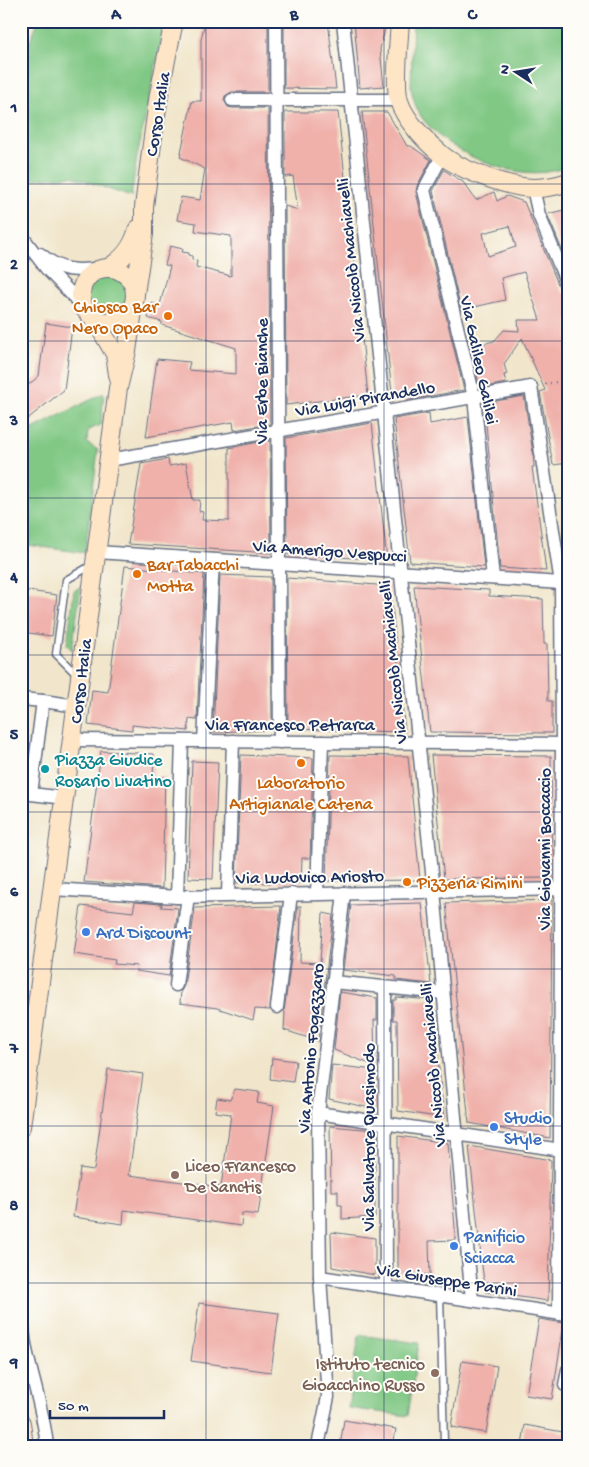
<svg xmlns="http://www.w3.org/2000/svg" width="589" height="1467" viewBox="0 0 589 1467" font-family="'Gochi Hand',sans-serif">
	<rect width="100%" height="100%" fill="#fdfcf7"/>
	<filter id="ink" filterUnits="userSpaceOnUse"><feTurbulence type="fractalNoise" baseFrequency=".02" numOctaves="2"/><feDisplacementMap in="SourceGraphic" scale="10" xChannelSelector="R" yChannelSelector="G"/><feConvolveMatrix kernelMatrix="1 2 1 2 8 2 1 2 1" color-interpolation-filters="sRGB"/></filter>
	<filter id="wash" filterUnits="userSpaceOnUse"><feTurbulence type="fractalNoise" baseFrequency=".0096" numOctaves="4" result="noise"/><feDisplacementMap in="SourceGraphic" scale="20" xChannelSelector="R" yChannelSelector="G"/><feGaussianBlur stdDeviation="1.12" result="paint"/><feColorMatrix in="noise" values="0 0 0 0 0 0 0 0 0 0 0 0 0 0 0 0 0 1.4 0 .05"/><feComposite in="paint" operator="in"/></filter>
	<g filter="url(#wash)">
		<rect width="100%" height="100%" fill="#f1e6cb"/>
		<g fill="#80c884" stroke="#4e7c71">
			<path d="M38 21H165L137 157 131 197 72 176 36 179 21 186V64Z"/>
			<path d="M413 21H568V166C526 186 457 158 428 125 418 115 413 101 411 87Z"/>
			<circle cx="108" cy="295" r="21"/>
			<path d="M104 393 101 425 88 430 87 443 98 450 85 553 21 544V435Z"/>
			<path d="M81 586 72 650 67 645 74 591Z"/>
			<path d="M359 1335 419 1343 408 1416 348 1408Z"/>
		</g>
		<g id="blocks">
			<g fill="#f0b1ab" fill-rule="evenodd">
				<path d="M205 21H268V92H232L225 96 224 100 228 107 232 108H268L270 424 234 430 233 422 146 437 157 359 190 362 188 370 236 374V348L162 325V322L148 318 151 303 160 305 170 266 165 265 170 246 183 249 182 252 189 253V255L192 256V260L197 261 196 267 231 276V236L195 231 196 223 177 220 181 197 200 200 205 169 180 157 192 101H201V40Z"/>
				<path d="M284 21H328L336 89 284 88Z"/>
				<path d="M354 21H387L380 49 384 86 360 88Z"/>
				<path d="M285 112H338L368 395 286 405 285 206 298 210 293 176 285 177Z"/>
				<path d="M362 112H387L407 146H411L431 160 417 186 416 192 464 390 393 403Z"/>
				<path d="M444 170 463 182 476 200 494 192 497 201 507 196 524 202 560 289 563 293 568 294V463L553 465 540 392 545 390 522 338 504 364 507 374 504 375 506 383 480 388 470 347 494 341 504 330 519 331 518 320H540L524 272 501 278 505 300 461 310 433 191ZM510 226 516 247 488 256 483 233Z"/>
				<path d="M568 209V264L547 214Z"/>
				<path d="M46 323 72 327 64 390 21 424V391L39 376Z"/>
				<path d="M524 396 533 453 534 467H532L546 571 500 568 484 403Z"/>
				<path d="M429 413 430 424 468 417 484 567 410 562 394 419Z"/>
				<path d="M372 423 387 560 287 554 286 438Z"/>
				<path d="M270 440 271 553 128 544 141 464 168 459 169 466 186 463 193 500H200L199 511 203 512 202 520 229 521V448Z"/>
				<path d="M125 566 204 574 197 720 189 719 188 731 132 725V730L88 725 92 690 108 692Z"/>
				<path d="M220 575 271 577 272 730 213 732Z"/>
				<path d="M287 578 390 586 405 732 288 729Z"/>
				<path d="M414 586 489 590V596L543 599 544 644H547L548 701H552V733L430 732Z"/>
				<path d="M21 590 57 595 52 636 21 632Z"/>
				<path d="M101 751 154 754 153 777H165L162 888 84 882Z"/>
				<path d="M241 755 313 758 310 858H302L301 883H236Z"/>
				<path d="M330 755 408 756 420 880 326 881Z"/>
				<path d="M431 755 551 756 552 878 444 879Z"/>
				<path d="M192 761 218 762 213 879 188 878Z"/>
				<path d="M552 900 551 1027 550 1138 469 1123 446 903Z"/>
				<path d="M135 902 162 904 161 907 178 908 169 976 136 971 137 966 114 964 115 960 74 954 81 906 133 912Z"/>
				<path d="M422 903 431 984 396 980V976L343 970 351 905Z"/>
				<path d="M281 906 270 1010 255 1009 253 1020 217 1008 180 1003 181 991 184 986 195 908Z"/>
				<path d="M298 906H301L300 962 320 963 323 913 333 915 318 1041 284 1030 285 1012H284Z"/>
				<path d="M340 992 377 998V1020H374L375 1066 334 1050Z"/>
				<path d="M396 997 432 1000 444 1118 398 1111 397 1020H393V1000H396Z"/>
				<path d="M272 1058 296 1061 293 1082 270 1079Z"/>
				<path d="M332 1065 375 1070V1109L329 1099Z"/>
				<path d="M108 1069 143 1074 129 1175 221 1187 231 1114 215 1112 217 1098 230 1100 235 1089 259 1092 257 1103 274 1106 258 1215 242 1213 241 1226 124 1210 123 1224 73 1217 80 1168 94 1170Z"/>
				<path d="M330 1126 375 1130V1217L342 1219V1205H338V1191H331Z"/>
				<path d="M398 1136 448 1143 456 1240 429 1241 430 1275 398 1273Z"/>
				<path d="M469 1146 551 1160 548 1301 485 1292Z"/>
				<path d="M331 1232 375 1238V1275L332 1267Z"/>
				<path d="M199 1303 279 1313 271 1372 191 1361Z"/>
				<path d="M539 1319 564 1323 552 1399 526 1395Z"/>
				<path d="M462 1361 497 1366 486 1433 451 1427Z"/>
				<path d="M344 1420 396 1429 393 1446H340Z"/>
				<path d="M525 1425 568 1433V1446H522Z"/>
			</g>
		</g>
	</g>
	<g filter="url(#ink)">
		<use href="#blocks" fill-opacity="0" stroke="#666f84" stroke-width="1"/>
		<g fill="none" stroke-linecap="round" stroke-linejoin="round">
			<defs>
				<g id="lane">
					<path d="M77 675 56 654 66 580 92 565"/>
					<path d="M440 1295 444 1443 460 1446"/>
				</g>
				<g id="street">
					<path d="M276 21 280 742"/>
					<path d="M343 21 434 891 472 1300"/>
					<path d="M232 100H399"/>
					<path d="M442 156 424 190 474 397 493 578"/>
					<path d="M533 188 539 215 568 286"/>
					<path d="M21 235 46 268 84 307"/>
					<path d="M40 254C62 272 72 271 99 269"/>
					<path d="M109 460 531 387 561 583 562 744 559 1314"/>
					<path d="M97 552 561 583"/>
					<path d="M21 699 43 701"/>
					<path d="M72 740 568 744"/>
					<path d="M204 741 213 560"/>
					<path d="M65 798 31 794 43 701 77 706"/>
					<path d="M53 889 177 897 568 889"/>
					<path d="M317 893 322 742"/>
					<path d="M228 895 233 741"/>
					<path d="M177 897 182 741"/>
					<path d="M333 982 443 993"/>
					<path d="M176 985 188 896"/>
					<path d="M385 987 386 1287"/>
					<path d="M277 1007 291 894"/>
					<path d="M318 1113 568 1151"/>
					<path d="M320 1277 568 1315"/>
					<path d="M21 1304C22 1321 23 1338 27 1354 34 1385 44 1415 47 1446"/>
					<path d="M565 1385 568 1370"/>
					<path d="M318 1446 328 1397 320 1277 318 1113 344 893"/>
				</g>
				<g id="secondary">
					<path d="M400 21C399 41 394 84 399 101 405 120 426 142 442 155 460 170 510 188 534 188 546 188 557 186 568 182"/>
					<circle cx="108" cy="295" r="27"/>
					<path d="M108 268C124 259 133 247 138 229"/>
					<path d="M135 294 144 234V207L151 151 159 94 174 21"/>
					<path d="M94 318 115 354 118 375"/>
					<path d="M21 1127 118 388 127 351 134 304"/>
					<path d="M21 1423 24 1446"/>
				</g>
			</defs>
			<use href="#lane" stroke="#666f84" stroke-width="9"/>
			<use href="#street" stroke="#666f84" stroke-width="15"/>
			<use href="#secondary" stroke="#666f84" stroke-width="20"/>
			<path stroke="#666f84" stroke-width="2.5" stroke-dasharray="1 4" stroke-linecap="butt" d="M545 384 568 380"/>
			<use href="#lane" stroke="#fff" stroke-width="6"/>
			<use href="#street" stroke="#fff" stroke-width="12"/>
			<use href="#secondary" stroke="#fde5c5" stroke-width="18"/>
		</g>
	</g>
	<path fill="none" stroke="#1b2f5e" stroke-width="1" stroke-opacity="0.55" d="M206 21V1446M384 21V1446M21 184H568M21 341H568M21 498H568M21 655H568M21 812H568M21 969H568M21 1126H568M21 1283H568"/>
	<g fill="#e8710a" stroke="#fdfcf7" stroke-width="2">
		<circle cx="168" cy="316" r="5"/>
		<circle cx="137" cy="574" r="5"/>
		<circle cx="301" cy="763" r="5"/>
		<circle cx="407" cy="882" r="5"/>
	</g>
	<circle fill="#0f9aa8" stroke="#fdfcf7" stroke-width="2" cx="45" cy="769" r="5"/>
	<g fill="#3f7fe0" stroke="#fdfcf7" stroke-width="2">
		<circle cx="86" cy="932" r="5"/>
		<circle cx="494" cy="1127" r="5"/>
		<circle cx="454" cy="1246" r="5"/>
	</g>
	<g fill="#8d6e63" stroke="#fdfcf7" stroke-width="2">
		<circle cx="175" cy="1175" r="5"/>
		<circle cx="435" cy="1373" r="5"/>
	</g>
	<g text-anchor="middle" stroke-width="4" stroke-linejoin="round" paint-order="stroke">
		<g font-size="18" fill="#1b2f5e" stroke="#fdfcf7">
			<text transform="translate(157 114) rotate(-81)" y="6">Corso Italia</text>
			<text transform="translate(350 260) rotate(-96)" y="6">Via Niccolò Machiavelli</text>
			<text transform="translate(480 360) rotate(78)" y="6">Via Galileo Galilei</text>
			<text transform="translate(261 381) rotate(-90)" y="6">Via Erbe Bianche</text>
			<text transform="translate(365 398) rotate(-10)" y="6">Via Luigi Pirandello</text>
			<text transform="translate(330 550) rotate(4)" y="6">Via Amerigo Vespucci</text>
			<text transform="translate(392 662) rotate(-96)" y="6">Via Niccolò Machiavelli</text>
			<text transform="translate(80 681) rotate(-83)" y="6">Corso Italia</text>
			<text x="290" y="730">Via Francesco Petrarca</text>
			<text transform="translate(544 849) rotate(-90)" y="6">Via Giovanni Boccaccio</text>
			<text transform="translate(310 876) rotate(-1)" y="6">Via Ludovico Ariosto</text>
			<text transform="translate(310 1048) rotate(-85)" y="6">Via Antonio Fogazzaro</text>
			<text transform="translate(432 1065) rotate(-95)" y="6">Via Niccolò Machiavelli</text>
			<text transform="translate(368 1137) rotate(-90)" y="6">Via Salvatore Quasimodo</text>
			<text transform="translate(447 1279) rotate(9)" y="6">Via Giuseppe Parini</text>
		</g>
		<g font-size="18" fill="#c56008" stroke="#fdfcf7" text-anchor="start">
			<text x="158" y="312" text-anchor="end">Chiosco Bar<tspan x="158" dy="21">Nero Opaco</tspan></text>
			<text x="147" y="570">Bar Tabacchi<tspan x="147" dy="21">Motta</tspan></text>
			<text x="301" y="788" text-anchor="middle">Laboratorio<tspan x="301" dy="21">Artigianale Catena</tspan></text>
			<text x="417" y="888">Pizzeria Rimini</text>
		</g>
		<g font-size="18" fill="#0d838f" stroke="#fdfcf7" text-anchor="start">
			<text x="55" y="765">Piazza Giudice<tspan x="55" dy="21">Rosario Livatino</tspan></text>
		</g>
		<g font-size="18" fill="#366cbe" stroke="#fdfcf7" text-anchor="start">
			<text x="96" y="938">Ard Discount</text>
			<text x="504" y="1123">Studio<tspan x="504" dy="21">Style</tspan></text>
			<text x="464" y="1242">Panificio<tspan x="464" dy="21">Sciacca</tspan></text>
		</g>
		<g font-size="18" fill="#785e54" stroke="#fdfcf7" text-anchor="start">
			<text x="185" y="1171">Liceo Francesco<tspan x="185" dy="21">De Sanctis</tspan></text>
			<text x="425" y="1369" text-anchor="end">Istituto tecnico<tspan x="425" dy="21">Gioacchino Russo</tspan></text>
		</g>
	</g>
	<rect width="589" height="1467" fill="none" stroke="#fdfcf7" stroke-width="55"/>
	<g transform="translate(516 72) rotate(282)" stroke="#fdfcf7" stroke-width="4" paint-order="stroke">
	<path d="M0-4L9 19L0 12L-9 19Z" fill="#1b2f5e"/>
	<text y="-8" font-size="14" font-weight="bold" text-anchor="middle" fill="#1b2f5e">N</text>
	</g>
	<path d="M50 1410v8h114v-8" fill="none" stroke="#1b2f5e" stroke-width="2.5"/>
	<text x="58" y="1410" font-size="15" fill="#1b2f5e" stroke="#fdfcf7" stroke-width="4" paint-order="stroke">50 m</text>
	<rect x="28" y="28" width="534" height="1412" fill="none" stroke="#1b2f5e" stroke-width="2"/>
	<g font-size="16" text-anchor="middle" font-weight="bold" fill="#1b2f5e">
		<text x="116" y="19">A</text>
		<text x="294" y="19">B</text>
		<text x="472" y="19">C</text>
		<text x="14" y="112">1</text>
		<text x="14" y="269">2</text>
		<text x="14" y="425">3</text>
		<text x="14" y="582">4</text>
		<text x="14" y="739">5</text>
		<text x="14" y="896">6</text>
		<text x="14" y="1053">7</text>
		<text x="14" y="1210">8</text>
		<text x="14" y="1367">9</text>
	</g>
</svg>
